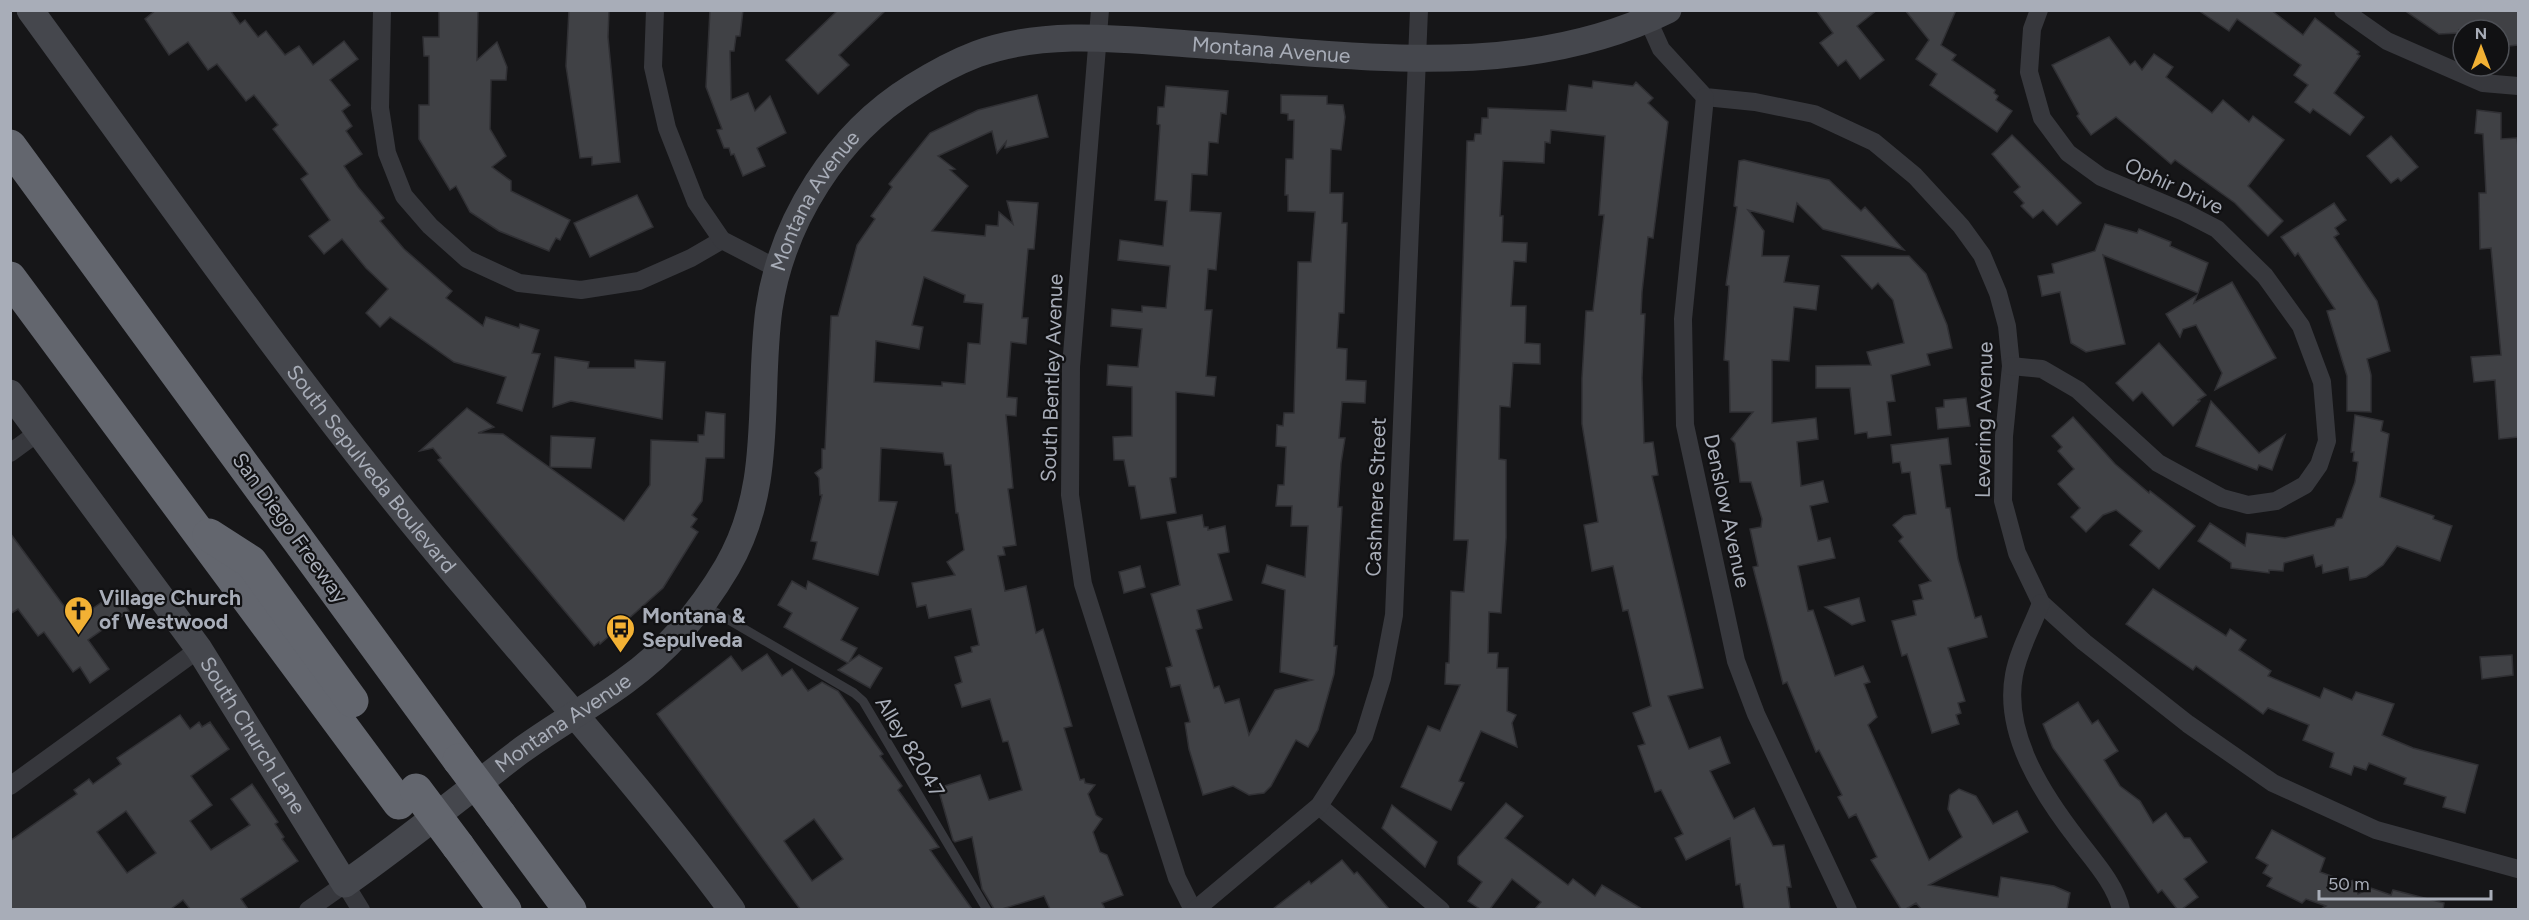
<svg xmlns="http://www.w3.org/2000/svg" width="2529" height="920" viewBox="0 0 2529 920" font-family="Figtree,sans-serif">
	<rect width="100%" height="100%" fill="#161618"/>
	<g fill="#404145" stroke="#303034" stroke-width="1.5" fill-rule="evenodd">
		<path d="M156 10H230L240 24 245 20 258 37 266 31 285 55 299 46 313 65 344 41 358 59 330 80 350 105 342 111 352 126 346 131 362 154 344 166 358 187 384 218 380 221 404 249 452 291 446 298 483 326 486 317 519 328 520 324 539 330 532 353 540 354 522 411 497 403 506 377 454 362 390 317 380 327 366 313 388 289 366 268 342 239 324 254 309 236 330 220 301 179 308 174 273 129 278 125 254 95 246 101 217 64 208 70 188 42 169 55 145 19Z"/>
		<path d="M439 10H478L477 60 497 42 507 67 506 80H491L490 129 506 156 492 167 511 181V191L570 220 560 240 556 238 549 251 499 231 470 212 456 186 450 190 419 139V105H429V56H424L423 37H439Z"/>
		<path d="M569 10H609L608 37 620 162 592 165V157L580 158 566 66Z"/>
		<path d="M710 10H743L740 36H736L734 51H730L731 100 748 93 755 111 770 96 786 133 757 148 765 166 743 176 734 154 731 155 729 148H724L717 130 722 129 706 87Z"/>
		<path d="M838 10H886L839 55 849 65 818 94 786 60Z"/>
		<path d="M1816 10H1877L1857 26 1884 60 1860 79 1846 60 1838 66 1820 43 1833 33Z"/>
		<path d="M1905 10H1956L1941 45 1956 55 1952 60 1995 90 1994 93 1998 96 1996 100 2012 111 1997 132 1930 85 1937 74 1916 59 1929 40Z"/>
		<path d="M2198 10H2271L2303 35 2315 18 2359 52 2357 54 2360 56 2334 93 2364 117 2350 135 2313 109 2310 113 2295 102 2308 85 2294 75 2301 65 2237 19 2229 31Z"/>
		<path d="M2404 10 2518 11V45L2499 47V30H2459V33L2439 34Z"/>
		<path d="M2109 37 2130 65 2135 61 2142 70 2154 54 2173 67 2166 77 2212 113 2223 100 2249 122 2253 116 2284 140 2248 186 2283 221 2268 236 2235 203 2175 160 2171 164 2116 117 2091 135 2077 116 2079 114 2052 65Z"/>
		<path d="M1593 81 1633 86 1636 82 1653 98 1648 103 1668 122 1653 238 1648 237 1642 292 1641 314H1645L1642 378 1644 443 1653 442 1658 475 1652 476 1703 688 1668 696 1689 749 1720 737 1730 763 1710 771 1734 819 1754 808 1773 846 1784 845 1791 887H1787L1790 909H1744L1740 884 1736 885 1730 838 1686 860 1675 838 1683 834 1661 790 1655 792 1638 746 1645 744 1633 713 1651 706 1628 610 1623 611 1613 566 1592 571 1584 525 1598 522 1582 424V378L1586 311H1593L1604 215H1599L1605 136 1551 130 1550 143 1545 142 1544 163 1503 161 1500 216H1503L1502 242 1527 243 1526 262 1514 261 1511 306H1526L1525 343 1540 344V364L1513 363 1510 407 1500 406 1499 459 1506 460V538L1501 613 1489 612 1488 653H1498L1497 668H1508L1507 711 1516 715 1512 723 1517 747 1481 731 1459 781 1464 783 1451 810 1401 787 1428 726 1440 731 1460 685 1445 684 1446 663H1449L1451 591 1464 592 1468 540H1454L1467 141H1474L1475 134H1481L1482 118H1488V108L1566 111 1569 85 1592 88Z"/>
		<path d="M1166 86 1228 91 1226 114 1221 113 1218 143 1209 142 1207 175 1192 174 1190 211 1221 213 1216 270 1208 269 1205 310H1212L1206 376 1216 377 1214 396 1176 392V477L1170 478 1176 513 1141 519 1135 486H1129L1124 460H1114L1113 437 1132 436V387L1107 385 1108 365 1138 367 1142 329 1111 326 1112 309 1142 312V306L1166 308 1170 266 1118 260 1120 240 1163 246 1167 201 1155 200 1160 125 1157 124 1158 107H1164Z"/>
		<path d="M1037 95 1048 137 1005 148 1006 142 997 153 992 131 938 156 955 169 950 170 968 186 932 231 985 236 986 225 998 226 999 212 1013 224 1007 201 1038 203 1034 249H1028L1022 318H1028L1026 344 1011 342 1007 397 1017 398 1016 416 1006 415 1013 488 1008 489 1016 545 1003 547 1005 555 998 556 1005 591 1026 586 1036 633 1043 629 1072 726 1064 728 1080 780 1084 779 1085 783 1095 785 1088 794 1096 815 1102 819 1093 832 1100 852 1107 855 1123 895 1102 903 1105 909H1050L1044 896 1002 909H994L982 889 972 837 955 842 953 840 938 788 980 775 989 800 1022 790 1008 741 1003 742 990 699 962 707 955 685 962 682 955 657 972 652 971 647 979 645 971 609 929 618 926 605 917 607 912 583 955 575 947 562 964 550 958 513H956L951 465H945L943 453 881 448 879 501 897 502 878 575 813 559 817 542 811 541 822 495H820L819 478 815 473 822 468V449H825L831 316H838L857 245 875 219 871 216 892 187 889 184 930 133 978 110ZM924 277 965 295 964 302 983 304 980 344 968 343 965 384 942 382V386L874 382 876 341 919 349 923 327 912 325Z"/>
		<path d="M1281 95 1327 96V104L1343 105 1345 117 1341 150 1331 149 1330 193H1343L1342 223H1347L1344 313H1339L1337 348 1347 349 1346 380 1366 381 1365 403 1342 402 1339 438H1345L1341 463 1338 507H1342L1334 646H1337L1334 674 1318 730 1308 747 1296 740 1271 786 1264 793 1249 795 1233 786 1203 795 1189 749 1185 723 1190 722 1180 685 1171 687 1166 668 1172 666 1151 594 1180 585 1167 522 1202 515 1204 527H1208V530L1225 526 1229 552 1218 554 1232 600 1197 610 1202 628 1196 630 1214 688 1219 686 1225 703 1239 699 1249 735 1275 690 1312 680 1280 672 1285 590 1262 583 1267 565 1305 577 1308 526H1291L1292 506H1276L1278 485H1284L1286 447 1276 446 1277 425 1283 426 1284 413H1294L1298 262H1311L1315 212 1288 211V195H1285L1286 159H1293L1294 120H1288V114L1281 113Z"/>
		<path d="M2477 110 2501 113V139L2517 138 2518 147V437L2499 439 2495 380 2474 382 2471 357 2501 355 2491 248 2480 249 2479 193H2486L2483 134 2475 133Z"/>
		<path d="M2012 135 2081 203 2057 225 2043 210 2033 218 2021 206 2024 203 2014 192 2020 187 1992 154Z"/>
		<path d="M2391 136 2418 167 2401 181 2398 178 2391 183 2367 156Z"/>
		<path d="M1744 160 1829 180 1861 211 1865 207 1904 250 1823 229 1797 203 1793 222 1748 210 1764 231 1762 256H1789L1784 282 1819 286 1816 310 1794 307 1789 361 1772 360V423L1816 418 1818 439 1797 442 1801 486 1823 481 1828 502 1810 506 1818 541 1830 538 1835 558 1798 566 1808 611 1813 610 1835 676 1863 666 1870 682 1864 684 1877 717 1868 725 1929 860 1962 837 1948 809 1950 795 1959 789 1976 796 1993 824 2017 811 2028 832 1929 885 1998 897 2001 877 2054 886 2070 893 2067 909H1921L1916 903 1906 909H1901L1871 860 1877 857 1856 814 1849 818 1838 797 1842 795 1819 750 1816 752 1787 682 1783 684 1753 567 1758 566 1750 529 1761 527 1762 519 1751 482H1740L1735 443 1731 439 1753 412H1730L1729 361 1724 360 1729 286 1726 285 1737 207 1734 206 1739 161Z"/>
		<path d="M637 195 653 227 590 257 574 223Z"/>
		<path d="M2334 203 2346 220 2335 228 2339 234 2334 237 2377 301 2390 351 2367 359 2371 375V412L2347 411V376L2327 311 2335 309 2298 253 2295 256 2281 237Z"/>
		<path d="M2105 224 2137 233 2139 229 2171 242 2170 246 2208 263 2198 293 2103 255 2125 344 2086 352 2071 343 2060 292 2042 296 2038 276 2054 273 2052 264 2095 251Z"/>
		<path d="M1842 256H1909L1926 274 1947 325 1952 348 1927 354 1930 365 1891 375 1895 401 1887 402 1891 435 1868 438 1867 432 1855 434 1850 388H1816V366L1871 365 1867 352 1904 343 1893 300 1878 283 1872 289Z"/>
		<path d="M2232 282 2276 358 2215 390 2222 373 2196 325 2183 329 2180 337 2166 314 2197 295 2194 303Z"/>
		<path d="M2159 343 2206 395 2198 400 2200 401 2173 426 2142 392 2133 401 2116 383Z"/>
		<path d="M555 357 589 362 588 368H635V360L665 362 662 419 571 401 553 407Z"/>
		<path d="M1966 398 1970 426 1938 429 1936 408 1944 407V400Z"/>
		<path d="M2211 401 2259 453 2285 435 2272 470 2259 465 2257 470 2196 446Z"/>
		<path d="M467 408 494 427 478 433 503 434 624 521 650 485 651 440 698 442V435H704L706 412 725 414 724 458H706L702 501 692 515 697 519 691 527 698 532 663 588 600 644 599 642 594 646 438 460 441 458 433 448 420 451Z"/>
		<path d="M2355 415 2383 421 2381 431 2389 434 2380 497 2434 516 2433 519 2452 526 2440 561 2397 546 2383 565 2366 577 2350 580 2348 567 2323 573 2322 565 2316 567 2313 555 2284 563 2283 571 2269 570V573L2231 568V563L2198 541 2210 523 2245 546 2247 533 2285 538 2334 526 2337 519 2342 518 2355 482 2358 462 2353 461 2354 452H2351Z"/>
		<path d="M2073 417 2115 464 2149 493 2150 491 2195 526 2159 569 2130 545 2142 531 2116 510 2103 515 2086 532 2071 517 2080 508 2058 484 2074 469 2058 451 2062 447 2052 436Z"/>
		<path d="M551 436 595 438 591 468 550 467Z"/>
		<path d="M1948 438 1951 464 1940 465 1946 508H1950L1958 559 1975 618 1981 616 1987 637 1948 648 1965 701 1958 703 1961 713 1956 715 1959 724 1932 733 1907 654 1902 656 1892 621 1916 615 1913 601 1923 599 1919 585 1931 581 1899 541 1903 537 1893 525 1904 516 1916 514 1910 472 1902 473 1900 462 1893 463 1891 445Z"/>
		<path d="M10 533 75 621 116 592 129 611 88 640 109 669 90 683 80 667 73 672 44 632 38 636 18 609 10 614Z"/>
		<path d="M1140 566 1145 587 1124 593 1119 572Z"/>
		<path d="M792 581 806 589 808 581 858 608 841 640 857 648 849 662 859 655 882 668 870 688 838 670 848 663 784 627 792 613 778 605Z"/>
		<path d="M2153 589 2226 636 2230 629 2246 640 2239 650 2271 671 2268 676 2320 698 2324 688 2352 700 2356 692 2394 704 2382 735 2413 748 2478 765 2465 813 2443 807 2446 797 2404 784 2406 778 2369 763 2366 770 2354 766 2351 775 2330 767 2334 753 2303 740 2309 725 2268 708 2263 714 2196 666 2193 670 2126 624Z"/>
		<path d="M1859 598 1865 621 1852 625 1825 607Z"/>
		<path d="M767 654 782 676 792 669 808 691 822 682 838 691 883 754 880 756 902 786 898 790 939 847 930 850 972 909H800L657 714 731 656 742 671ZM814 819 843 859 812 881 784 841Z"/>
		<path d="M2512 655 2513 675 2482 679 2480 657Z"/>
		<path d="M2078 702 2092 724 2098 720 2118 751 2104 760 2120 786 2140 801 2153 823 2166 813 2184 838H2190L2207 862 2184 879 2198 897 2182 909H2177L2162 890 2158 893 2053 748 2043 724Z"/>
		<path d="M180 715 190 729 199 722 202 727 210 722 229 749 191 776 212 805 190 821 211 850 250 825 231 799 252 784 278 822 275 824 284 837 282 839 298 861 241 899 248 909H190L183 900 171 909H10V841L77 794 74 790 89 779 93 784 121 764 117 758ZM126 811 156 853 127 873 97 832Z"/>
		<path d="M1506 803 1523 816 1505 838 1568 885 1573 879 1595 896 1602 885 1642 909H1535L1541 902 1512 879 1490 909H1480L1468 901 1482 882 1458 864V857Z"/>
		<path d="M1392 805 1437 842 1425 867 1382 828Z"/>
		<path d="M2272 830 2325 858 2320 872 2348 882 2354 880 2358 894 2371 888 2391 895 2393 890 2444 903 2443 909H2321L2326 906 2306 899 2302 903 2267 886 2272 878 2263 873 2268 865 2256 858Z"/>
		<path d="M1342 860 1354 874 1357 872 1389 909H1273L1309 881 1311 884Z"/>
	</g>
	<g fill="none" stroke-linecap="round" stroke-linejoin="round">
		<path stroke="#37383d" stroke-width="9" d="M705 606 854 693 863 701 987 910"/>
		<g stroke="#37383d" stroke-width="18">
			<path d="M382 10 380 108 387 153 404 196 430 226 467 259 519 283 581 290 639 281 691 258 722 240"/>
			<path d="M655 10 653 67 667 128 696 202 722 240 778 269"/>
			<path d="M1100 10 1071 367 1070 495 1083 584 1177 878 1193 910"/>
			<path d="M2343 10 2387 41 2483 83 2518 86"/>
			<path d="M1648 20 1661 49 1705 97 1755 102 1814 114 1874 142 1915 176 1961 226 1982 255 1998 293 2007 326 2011 366 2004 436 2003 501 2017 553 2041 603 2084 642 2188 724 2273 783 2376 830 2518 869"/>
			<path d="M1705 97 1683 319 1685 425 1736 661 1756 714 1848 910"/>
			<path d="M2011 366 2042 369 2078 390 2158 463 2222 498 2248 505 2276 501 2305 485 2319 465 2327 441 2322 382 2301 326 2265 276 2217 229 2184 212 2101 177 2068 153 2042 118 2029 72 2032 29 2039 10"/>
			<path d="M10 453 40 431"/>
			<path d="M2041 603C2033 625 2018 651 2014 675 2003 734 2043 795 2078 840 2093 860 2116 885 2121 910"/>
			<path d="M10 786 199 649"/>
			<path d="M1319 806 1441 910"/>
			<path d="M308 910 345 884 361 910"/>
			<path d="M1195 910 1319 806 1364 736 1382 678 1394 615 1419 10"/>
		</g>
		<g stroke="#45474d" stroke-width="27">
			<path id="s1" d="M30 10C154 180 275 353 407 516 514 648 631 773 732 910"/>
			<path id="s2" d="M10 393 199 649 345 884C405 842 461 796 519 752 553 727 591 706 625 681 667 651 701 611 727 567 775 485 757 397 769 309 782 221 837 134 913 87 932 75 956 62 977 54 1049 28 1129 40 1203 45 1357 55 1523 82 1668 10"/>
		</g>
		<g stroke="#63666e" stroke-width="33">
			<path d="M10 146 459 760"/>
			<path d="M10 278 399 803"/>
			<path d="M209 535 251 562 352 701"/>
			<path d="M500 815 570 910"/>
			<path d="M458 846 505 910"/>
		</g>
		<g stroke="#63666e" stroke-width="33">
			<path d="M459 760 500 815"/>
			<path d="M416 790 458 846"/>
		</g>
	</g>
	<defs>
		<symbol id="church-pin" viewBox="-11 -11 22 30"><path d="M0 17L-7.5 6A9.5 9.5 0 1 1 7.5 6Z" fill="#f2b134" stroke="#111113"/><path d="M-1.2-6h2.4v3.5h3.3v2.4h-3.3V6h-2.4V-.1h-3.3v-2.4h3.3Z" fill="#111"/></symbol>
		<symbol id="bus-pin" viewBox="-11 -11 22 30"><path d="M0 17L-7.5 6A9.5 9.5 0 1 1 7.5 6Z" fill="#f2b134" stroke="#111113"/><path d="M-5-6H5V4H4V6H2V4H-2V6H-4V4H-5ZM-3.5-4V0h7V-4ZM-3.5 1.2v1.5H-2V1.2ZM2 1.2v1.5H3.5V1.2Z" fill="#111"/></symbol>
	</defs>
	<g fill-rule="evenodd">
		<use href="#church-pin" x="62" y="594" width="33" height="45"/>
		<use href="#bus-pin" x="604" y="612" width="33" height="45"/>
	</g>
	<g text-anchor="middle" stroke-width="4.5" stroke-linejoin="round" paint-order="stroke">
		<g font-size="21" fill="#a8adb8" stroke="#111113">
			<text dy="7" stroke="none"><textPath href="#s2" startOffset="2000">Montana Avenue</textPath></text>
			<text transform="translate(2174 186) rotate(25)" y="7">Ophir Drive</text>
			<text dy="7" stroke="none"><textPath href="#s2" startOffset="1478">Montana Avenue</textPath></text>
			<text transform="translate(1052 378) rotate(-88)" y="7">South Bentley Avenue</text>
			<text transform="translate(1984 420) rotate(-89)" y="7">Levering Avenue</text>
			<text dy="7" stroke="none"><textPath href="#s1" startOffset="572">South Sepulveda Boulevard</textPath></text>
			<text transform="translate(1376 497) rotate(-88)" y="7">Cashmere Street</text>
			<text transform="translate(1727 511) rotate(78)" y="7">Denslow Avenue</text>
			<text transform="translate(290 528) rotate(54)" y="7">San Diego Freeway</text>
			<text dy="7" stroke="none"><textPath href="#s2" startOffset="866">Montana Avenue</textPath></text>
			<text dy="7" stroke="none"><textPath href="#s2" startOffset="420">South Church Lane</textPath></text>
			<text transform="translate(910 747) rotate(59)" y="7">Alley 82047</text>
		</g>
		<g font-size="21" font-weight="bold" fill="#a8adb8" stroke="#111113" text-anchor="start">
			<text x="99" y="605">Village Church<tspan x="99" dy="24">of Westwood</tspan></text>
			<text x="642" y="623">Montana &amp;<tspan x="642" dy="24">Sepulveda</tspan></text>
		</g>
	</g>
	<rect width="2529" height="920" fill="none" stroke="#a8adb8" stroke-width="24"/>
	<g transform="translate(2481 48)"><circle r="28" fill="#111113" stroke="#4d4f55" stroke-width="1.5"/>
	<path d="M0-4.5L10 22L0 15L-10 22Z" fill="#f2b134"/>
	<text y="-9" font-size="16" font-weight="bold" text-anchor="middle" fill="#a8adb8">N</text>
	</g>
	<path d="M2319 890v9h172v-9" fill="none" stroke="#a8adb8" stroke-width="3"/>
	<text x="2328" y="890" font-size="18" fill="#a8adb8" stroke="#111113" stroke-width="4.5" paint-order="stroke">50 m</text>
</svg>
